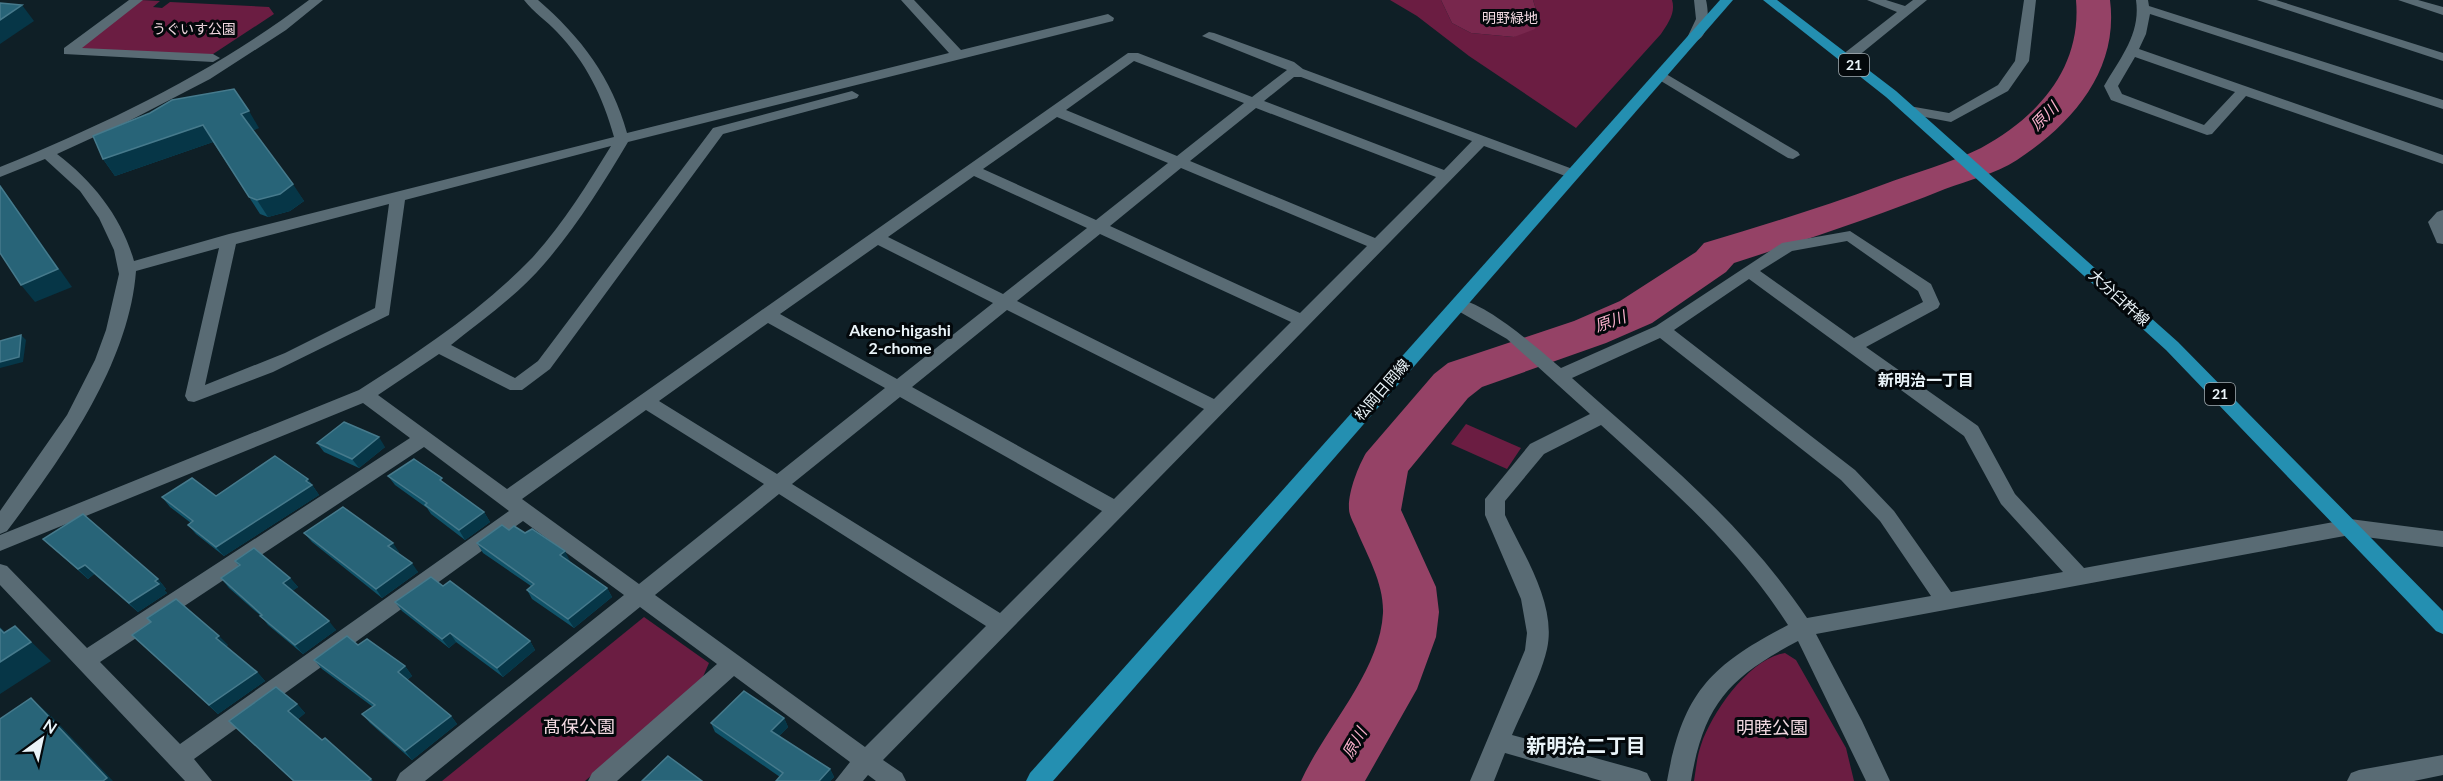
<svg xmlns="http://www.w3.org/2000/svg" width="2443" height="781" viewBox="0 0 2443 781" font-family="Lato,'Noto Sans JP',sans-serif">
	<rect width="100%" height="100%" fill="#0f1f26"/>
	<g fill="#6b1d42">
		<path d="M140 0 160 1 153 7 162 8 170 2 269 7 274 14 210 56 76 49Z"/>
		<path d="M1390 0H1441L1452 23 1471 33 1514 37 1538 16 1533 0H1672C1676 13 1668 23 1661 34L1576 128 1469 56 1417 16Z"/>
		<path d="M1466 424 1521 448 1507 469 1451 444Z"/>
		<path d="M644 617 709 663 702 679 585 781H442Z"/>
		<path d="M1785 653 1796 660 1846 748 1854 781H1694C1696 769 1697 756 1701 745 1712 712 1750 658 1785 653Z"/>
	</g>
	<path fill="#78274d" d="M1441 0H1533L1538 16 1535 29 1514 37 1471 33 1452 23Z"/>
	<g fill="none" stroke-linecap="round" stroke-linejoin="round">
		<path fill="#954266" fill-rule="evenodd" d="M2076 0H2110C2119 70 2073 123 2017 160 1995 174 1969 180 1945 189 1876 217 1805 240 1734 263L1726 272 1652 323 1606 343 1482 387 1468 398 1408 471 1401 510 1436 587 1439 612 1436 637 1417 689 1365 781H1301C1325 728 1380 672 1383 613 1384 584 1368 557 1357 531 1355 525 1349 516 1349 509 1348 492 1358 467 1366 453L1434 374 1448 363 1574 321 1620 301 1696 252 1704 243C1764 225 1823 207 1882 185 1914 173 1950 163 1981 148 2038 117 2082 68 2076 0Z"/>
		<g fill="#596b74" fill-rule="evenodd">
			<path d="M129 0H143L82 48 213 54 220 58 213 62 64 54V48Z"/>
			<path d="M309 0H323L286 30 210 79 129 121 57 154C93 181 122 218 134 261L229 234 614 137C603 97 586 62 557 32 547 21 533 12 524 0H538C581 37 612 78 627 133L949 53 901 0H914L961 50 1108 14 1114 18 1113 21 628 142C603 184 577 226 545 263 518 295 483 319 451 345L515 378 538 361 713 128 852 91 859 95 857 98 723 134 550 369 522 390H510L439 354 378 395 507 489 1128 53H1138L1252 97 1287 70 1202 36 1209 32 1214 33 1294 62 1303 69 1578 171 1581 174 1573 179 1568 177 1484 146 883 760 902 773 906 781H876L868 775 863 781H835L850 762 734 676 617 781H588L592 773 717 664 640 607 425 781H396L400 773 624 595 523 521 194 759 212 781H185L0 585V564L7 566 87 648 410 438 363 403 0 551V535L359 390C419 352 482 310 532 258 563 224 587 185 611 146L405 200 389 315 273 372 194 402 188 401 185 396 219 248 136 271C129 365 61 459 7 531L0 534V511L67 415 95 360 106 330 119 274 114 250 99 218 80 191 45 159 0 177V167C110 122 214 72 309 0ZM1134 61 1244 103 1177 156 1066 110ZM1294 77H1301L1472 141 1444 170 1264 101ZM1256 108 1436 177 1375 238 1190 161ZM1057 117 1168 163 1096 220 983 169ZM1181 168 1367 246 1300 313 1110 226ZM974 176 1087 228 1003 294 888 237ZM389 204 375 308 285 353 205 385 236 244ZM1100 234 1291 322 1214 399 1017 301ZM878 245 993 303 897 379 780 314ZM1007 310 1204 409 1114 499 912 387ZM768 323 885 388 777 474 659 401ZM900 397 1102 511 1000 613 792 484ZM646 410 764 484 639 584 522 499ZM424 447 509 511 180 744 100 662ZM779 494 986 626 865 747 655 595Z"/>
			<path d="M1694 0H1706C1709 13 1710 37 1694 42L1687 38 1696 19Z"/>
			<path d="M1867 0H1886L1905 6 1913 0H1927L1852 61H1842V55L1897 12Z"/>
			<path d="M2024 0H2036L2029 61 2008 91 1951 122 1904 113V107L1909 106 1949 113 1998 85 2015 61Z"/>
			<path d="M2136 0H2148L2149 6 2443 100V109L2150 14 2146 34 2139 49 2443 155V164L2246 96 2212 134 2207 135 2111 100 2104 86C2120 58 2141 34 2136 0ZM2135 57 2235 92 2204 125 2122 94 2118 86Z"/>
			<path d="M2257 0H2276L2443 53V61Z"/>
			<path d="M2398 0H2418L2443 7V15Z"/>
			<path d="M1661 71 1798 152 1800 155 1793 159 1788 158 1656 78 1654 75Z"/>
			<path d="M2443 210V244L2437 243 2428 222 2437 212Z"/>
			<path d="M1850 231 1931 284 1940 304 1938 308 1866 347 1978 426 2015 494 2084 568 2350 519 2443 531V547L2350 535 1816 634 1862 721 1890 781H1866L1798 641C1730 677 1704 703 1691 781H1667C1683 692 1711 665 1788 625 1736 544 1671 489 1601 425L1544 454 1505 501V515C1523 554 1557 604 1547 649 1541 676 1523 709 1512 735L1639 770 1647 773 1651 781H1602L1505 753 1494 781H1470L1525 650 1527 633 1521 599 1485 515V499L1530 444 1590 414 1507 339 1453 308 1451 304 1453 300C1477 294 1542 352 1561 368L1656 326 1782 243ZM1847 241 1918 291 1923 302 1854 338 1760 271 1792 251ZM1749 279 1964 436 2001 504 2063 572 1951 592 1894 511 1855 470 1674 330ZM1660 338 1841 480 1880 521 1931 596 1807 618C1742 521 1658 455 1572 378Z"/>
			<path d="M2443 755V775L2414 781H2347L2351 773 2359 770Z"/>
		</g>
		<g fill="#248fb1" fill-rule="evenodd">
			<path d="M1720 0H1733L1053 781H1026L1030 773Z"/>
			<path d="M1763 0H1777L1896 91 2178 342 2443 611V634L2436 631 2166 350 1886 97Z"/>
		</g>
	</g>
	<g fill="#105268">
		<path d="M259 128 253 130 304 201 290 211 268 217 260 214 213 142 115 176 103 159Z"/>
		<path d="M317 443 385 447 359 468 324 452Z"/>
		<path d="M388 476 447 485 484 512 490 522 465 540 431 514 427 508 395 485Z"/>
		<path d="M308 479 319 495 224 556 196 534 188 525 191 523 170 507 162 497 216 496Z"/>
		<path d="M509 530 570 561 569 562 607 588 612 597 574 628 532 599 527 590 531 586 483 553 477 543Z"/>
		<path d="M304 533 399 552 398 553 418 572 382 598 312 542Z"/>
		<path d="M43 539 158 579 166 589 164 590 167 593 138 612 94 574 88 579Z"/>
		<path d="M235 561 290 578 298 587 292 591 336 630 303 654 268 625 261 616 229 588 221 578 239 566Z"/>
		<path d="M443 586 530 641 535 650 503 677 456 642 449 648 402 611 395 602Z"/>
		<path d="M147 618 228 645 226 646 257 672 265 681 218 714 132 635 151 622Z"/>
		<path d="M358 645 405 666 412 676 407 680 451 716 457 724 412 760 370 723 362 714 373 707 322 669 314 660Z"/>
		<path d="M297 704 305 713 298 719 322 740 373 781H293L229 721Z"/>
		<path d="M784 718 788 727 779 736 830 769 834 777 830 781H776L780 777 715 732 711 723Z"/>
	</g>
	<g fill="#063647">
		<path d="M22 5 34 21 0 44V20Z"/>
		<path d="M249 111 259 128 251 131 241 114Z"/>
		<path d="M203 125 213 142 115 176 103 159Z"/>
		<path d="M293 184 304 201 290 211 268 217 257 200Z"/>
		<path d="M0 185 5 192 72 287 35 302 21 285Z"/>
		<path d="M21 335 26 340 23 362 0 368V362Z"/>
		<path d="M379 437 385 447 359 468 352 459Z"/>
		<path d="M308 479 319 495 224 556 216 547Z"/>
		<path d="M484 512 490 522 465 540 459 530Z"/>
		<path d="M393 543 399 552 395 555 388 546Z"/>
		<path d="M565 551 570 561 565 565 560 555Z"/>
		<path d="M412 563 418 572 382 598 376 589Z"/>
		<path d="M85 565 94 574 88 579 78 569Z"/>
		<path d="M290 578 298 587 290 593 283 583Z"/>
		<path d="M158 579 166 589 164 590 167 593 138 612 129 603Z"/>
		<path d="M607 588 612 597 574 628 568 619Z"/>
		<path d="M329 621 336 630 303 654 295 645Z"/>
		<path d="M15 626 51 661 0 694V627L21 648Z"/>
		<path d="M450 633 456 642 449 648 442 639Z"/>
		<path d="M219 636 228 645 224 647 216 638Z"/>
		<path d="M530 641 535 650 503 677 497 668Z"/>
		<path d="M405 666 412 676 405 681 398 672Z"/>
		<path d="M257 672 265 681 218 714 209 705Z"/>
		<path d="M31 698 52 717 113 781H103Z"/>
		<path d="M297 704 305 713 297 720 288 711Z"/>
		<path d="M451 716 457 724 412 760 405 751Z"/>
		<path d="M784 718 788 727 775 740 771 731Z"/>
		<path d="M830 769 834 777 830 781H819Z"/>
	</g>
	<g fill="#286478" stroke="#467a8c" stroke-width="1.5">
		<path d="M0 3 22 5 0 20Z"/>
		<path d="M234 89 249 111 241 114 293 184 280 194 257 200 249 197 203 125 103 159 93 136 150 113 172 100Z"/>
		<path d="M0 186 58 269 21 285 0 253Z"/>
		<path d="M21 335 19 357 0 362V341Z"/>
		<path d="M344 422 379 437 352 459 317 443Z"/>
		<path d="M275 456 308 479 306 481 312 485 216 547 188 525 193 521 162 497 192 478 216 496Z"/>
		<path d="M414 459 442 478 440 480 484 512 459 530 425 505 427 503 388 476Z"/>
		<path d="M343 507 393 543 388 546 412 563 376 589 304 533Z"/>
		<path d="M83 514 158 579 155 581 159 584 129 603 85 565 78 569 43 539Z"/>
		<path d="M502 525 509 530 514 526 525 533 532 529 565 551 560 555 607 588 568 619 527 590 534 584 477 543Z"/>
		<path d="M254 548 290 578 283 583 329 621 295 645 260 616 262 615 221 578 240 565 235 561Z"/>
		<path d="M431 577 443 586 450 581 530 641 497 668 450 633 442 639 395 602Z"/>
		<path d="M176 599 219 636 216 638 257 672 209 705 132 635 151 622 147 618Z"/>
		<path d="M15 626 31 642 0 662V629L4 633Z"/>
		<path d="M347 636 358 645 367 639 405 666 398 672 451 716 405 751 362 714 375 705 314 660Z"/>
		<path d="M276 687 297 704 288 711 322 740 325 738 371 779 368 781H294L229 721Z"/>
		<path d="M744 691 784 718 771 731 830 769 819 781H776L783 773 711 723Z"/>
		<path d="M31 698 107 778 103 781H0V719Z"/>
		<path d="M668 756 702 781H642Z"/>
	</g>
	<g text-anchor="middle" stroke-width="6" stroke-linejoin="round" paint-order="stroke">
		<g font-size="14" fill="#f1d8e0" stroke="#03080b">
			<text x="1510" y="23">明野緑地</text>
			<text x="194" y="34">うぐいす公園</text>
		</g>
		<g fill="#03080b" stroke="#a5adb2" stroke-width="1.5">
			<rect x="1839" y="54" width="30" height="22" rx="4.5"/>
			<rect x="2205" y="383" width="30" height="22" rx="4.5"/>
		</g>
		<g font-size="14" font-weight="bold" fill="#eaf4f9">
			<text x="1854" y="70">21</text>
			<text x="2220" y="399">21</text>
		</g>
		<g font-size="15" fill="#eaf4f9" stroke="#03080b">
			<text transform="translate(2119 298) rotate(42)" y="5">大分臼杵線</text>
			<text transform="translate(1382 390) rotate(-49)" y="5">松岡日岡線</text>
		</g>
		<g font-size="16" font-style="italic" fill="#f7afca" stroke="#03080b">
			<text transform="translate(2044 116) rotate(-45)" y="6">原川</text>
			<text transform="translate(1610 321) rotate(-20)" y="6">原川</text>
			<text transform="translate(1354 743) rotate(-60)" y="6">原川</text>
		</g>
		<g font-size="16" font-weight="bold" fill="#eaf4f9" stroke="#03080b">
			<text x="900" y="336">Akeno-higashi<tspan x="900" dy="18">2-chome</tspan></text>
			<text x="1926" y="386">新明治一丁目</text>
		</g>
		<g font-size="18" fill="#f1d8e0" stroke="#03080b">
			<text x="579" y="733">髙保公園</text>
			<text x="1772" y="734">明睦公園</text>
		</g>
		<g font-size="20" font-weight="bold" fill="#eaf4f9" stroke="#03080b">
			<text x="1586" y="753">新明治二丁目</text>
		</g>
	</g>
	<g transform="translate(42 739) rotate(33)" stroke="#03080b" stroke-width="4.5" paint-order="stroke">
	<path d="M0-4.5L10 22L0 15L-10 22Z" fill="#eaf4f9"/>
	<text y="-9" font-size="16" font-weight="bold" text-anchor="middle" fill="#eaf4f9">N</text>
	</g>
</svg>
